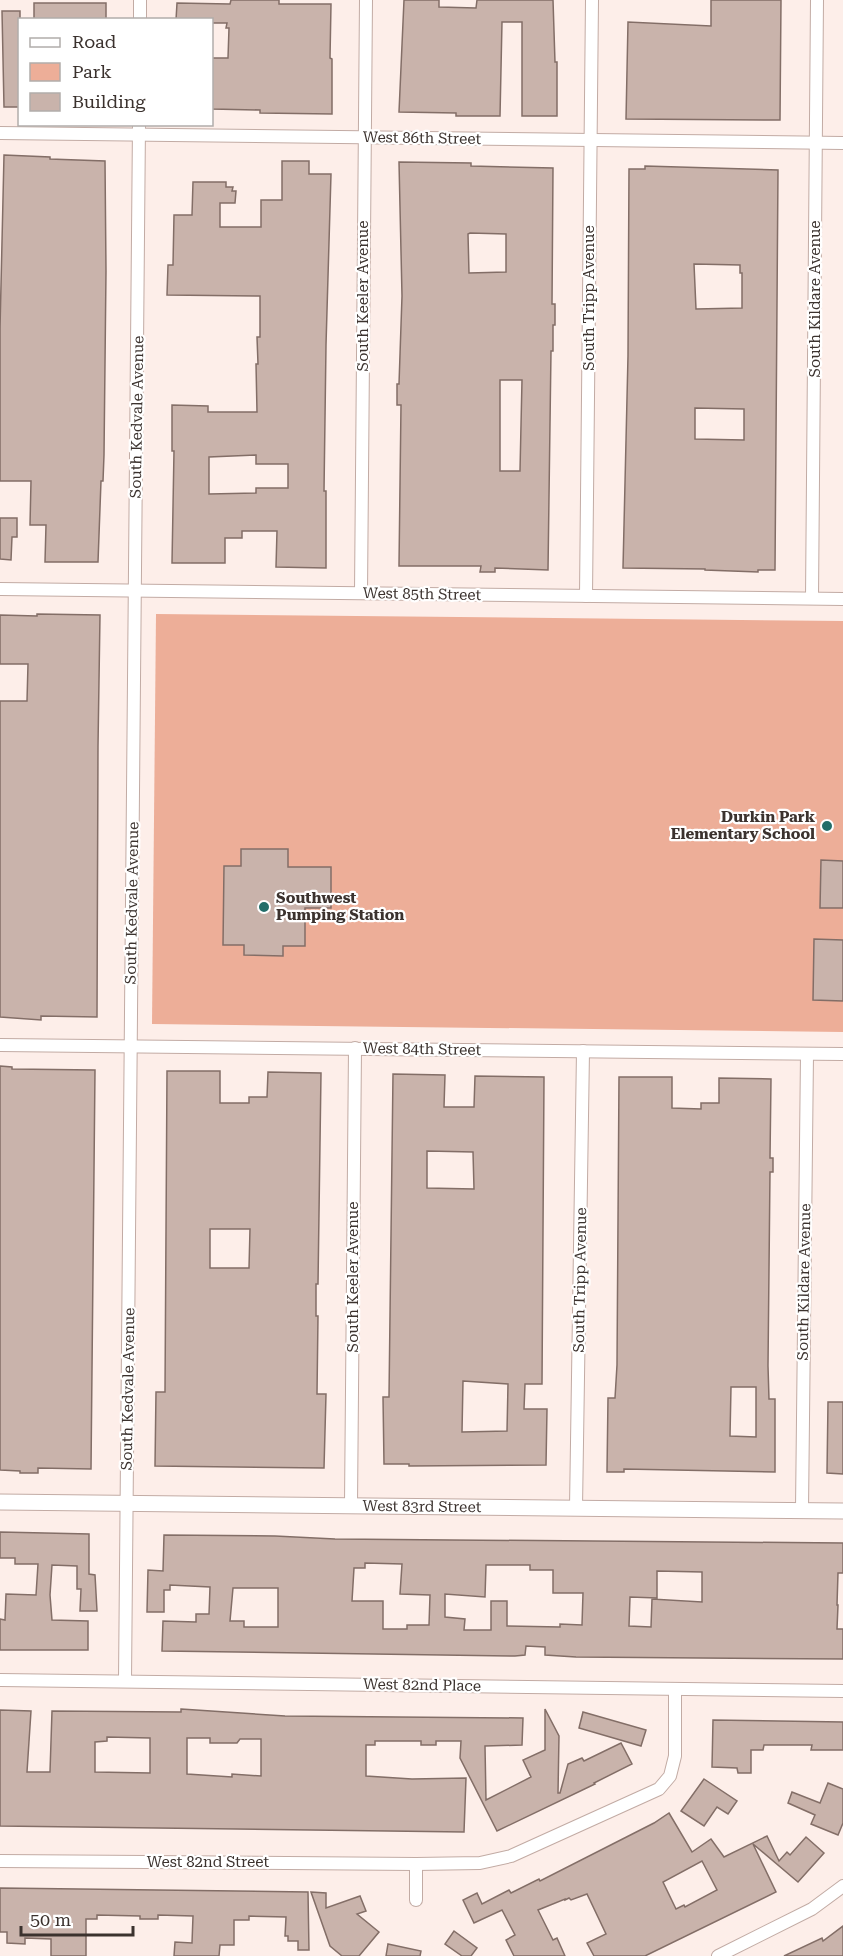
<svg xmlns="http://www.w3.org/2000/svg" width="843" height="1956" viewBox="0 0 843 1956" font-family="'Roboto Serif',serif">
	<rect width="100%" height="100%" fill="#fdeee9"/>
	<path fill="#edae98" d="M156 614 843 621V1032L152 1024Z"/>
	<g fill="#c9b3ab" stroke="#836e67" stroke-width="1.5" fill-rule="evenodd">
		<path d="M231 0H279V4H331L330 58 332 59V114L260 113V110L212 109V58H228L229 28H226L227 23H212V20H176L177 3 230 4Z"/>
		<path d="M404 0H439V7L476 8 477 0H553L555 62H557V116H522V22H502L500 116H456V113L399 112Z"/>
		<path d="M711 0H781L780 120 626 119 628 22 711 26Z"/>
		<rect x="34" y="3" width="72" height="17"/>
		<path d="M2 11H20V107H4Z"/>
		<path d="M4 155 50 157V159L105 161 106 271 104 455 103 481H101L98 562H45L46 525H30L31 481H0V329Z"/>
		<path d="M282 161H309V174H331L326 345 324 491H326V568L276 567 277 531H242V538H225V563H172L174 451H172V405L208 406V412H257L256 364H258L257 337H260V296L167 295 168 265H173L174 215H192L193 182H226V187H233L232 191H236L235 203H220V227H261V200H282ZM256 455V464H288V488H256V493L209 494V457Z"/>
		<path d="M399 162 471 163V166L553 168 552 304H555V325H553V351H551L548 570 495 568V572H480L481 566H399L401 405H397V384H399L402 296ZM470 233 506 234V272L469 273 468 234ZM500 380H522L520 471H500Z"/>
		<path d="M645 166 778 170 775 570H758V572L705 570V569L623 568 628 356 629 169H645ZM694 264 740 265V273H742V308L696 309ZM695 408 744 409V440L695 439Z"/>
		<path d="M0 518H17V537H12L11 560 0 559Z"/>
		<path d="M37 614 100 615 98 746 97 1017 41 1016V1020L0 1017V701H27L28 664H0V615L37 616Z"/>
		<path d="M241 849H288V867H331V908H305V946H283V956L244 955V945H223L224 866H241Z"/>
		<path d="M821 860 843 861V908H820Z"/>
		<path d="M814 939 843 940V1001L813 1000Z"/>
		<path d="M0 1066 12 1067V1069L95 1070 91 1469 38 1468V1473H20V1471L0 1470Z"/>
		<path d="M167 1071H220V1103H249V1097H267L268 1072 321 1073 318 1284H316V1316H318L317 1394H326L324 1468 155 1466 156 1392H165ZM210 1229H250L249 1268H210Z"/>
		<path d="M393 1074 445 1075 444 1107H474L475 1076 544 1077 542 1384H525L524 1409H547L546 1465 409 1466V1464H384L383 1397H389ZM427 1151 473 1152 474 1189 427 1188ZM463 1381 508 1384 507 1431 462 1432Z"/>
		<path d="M619 1077H672V1108L701 1109V1103H719V1078L771 1079 770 1158H773V1172H770L768 1366 769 1399H775V1472L624 1469V1472H607L608 1398H615L617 1365ZM731 1387H756V1437L730 1436Z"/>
		<path d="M828 1402H843V1474L827 1473Z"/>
		<path d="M0 1532 89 1534V1574L95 1575 97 1611H80L81 1589H77V1566L52 1565 50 1595 52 1620 88 1621V1650H0V1619L5 1620 6 1594 36 1595 38 1564H15V1558H0Z"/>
		<path d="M164 1535 275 1536 335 1539 843 1543V1573H838L837 1605H838L837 1629H843V1659L576 1657 545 1655V1647L526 1646 525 1655 515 1656 162 1651 163 1621 196 1622V1614H209L210 1587 170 1585V1590H164V1612H147L148 1570 163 1571ZM365 1563 402 1564 400 1594 430 1595 429 1625H407V1629H383V1601H352L354 1568H365ZM486 1565H530V1570H553V1593H583L582 1625 560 1624V1627L507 1626V1601H491V1630H464L465 1619 445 1617V1594L485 1597ZM657 1571 702 1572V1602L652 1599 651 1627 629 1626 630 1597 657 1598ZM233 1588H278V1627H244V1621H230Z"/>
		<path d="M181 1709 285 1716 523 1718 522 1745 485 1746 486 1800 531 1777 523 1760 545 1750V1709L559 1736 558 1793H560L568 1764 582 1758 584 1761 621 1743 632 1764 594 1783 595 1784 497 1831 460 1758 461 1741H436V1745H421V1741H375V1745H366V1776L412 1779 466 1778 464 1832 0 1826V1710L31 1711 27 1772H50L52 1711 181 1712ZM107 1737 150 1738V1773L95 1772V1742L107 1741ZM187 1738H210V1743H237L240 1739H261V1776L232 1774V1777L187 1774Z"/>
		<path d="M583 1712 646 1730 641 1746 579 1728Z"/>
		<path d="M713 1720 843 1722V1750H811L812 1745H764L763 1750H751V1773H738L737 1768 712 1767Z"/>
		<path d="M704 1779 737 1801 728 1814 717 1807 704 1826 681 1811Z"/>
		<path d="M828 1783 843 1789V1823L838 1835 811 1824 815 1815 788 1803 792 1792 820 1803Z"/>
		<path d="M669 1813 692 1852 711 1839 724 1857 767 1836 779 1861 787 1852 790 1855 806 1837 824 1853 798 1882 753 1844 776 1892 645 1956H594L587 1943 606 1934 587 1894 571 1900 569 1898 565 1900V1899L538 1910 553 1940 557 1938 565 1956H514L506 1940 515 1935 502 1910 474 1923 463 1900 477 1893 482 1904 509 1890 511 1893 539 1879 540 1881 654 1823ZM702 1861 717 1890 685 1907 684 1905 676 1909 663 1882Z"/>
		<path d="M0 1888 308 1892 309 1950H298V1941H288V1936H285L286 1917 249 1916V1920H234V1945H220L219 1956H174L175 1942 192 1943 193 1916 158 1915V1919H140V1916L97 1915V1919H86V1956H51V1939L25 1938V1944L7 1943V1932H0Z"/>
		<path d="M311 1892 326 1893V1908L360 1896 366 1911 357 1914 379 1932 359 1956H342L330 1946Z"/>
		<path d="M843 1926V1956H784L822 1938 823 1941Z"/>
		<path d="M454 1931 477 1948 471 1956H462L445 1944Z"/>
		<path d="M388 1944 421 1951 420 1956H386Z"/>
	</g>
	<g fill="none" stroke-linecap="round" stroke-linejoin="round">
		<defs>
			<g id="minor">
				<path d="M140 20V0"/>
				<path d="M0 133 843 143"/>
				<path d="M0 589 843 599"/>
				<path d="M361 593 366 0"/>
				<path d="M586 596 592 0"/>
				<path d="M812 598 817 0"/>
				<path d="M0 1045 843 1054"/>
				<path d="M351 1505 355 1048"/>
				<path d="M576 1508 583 1051"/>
				<path d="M802 1510 807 1054"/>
				<path d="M0 1680 843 1691"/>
				<path d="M125 1681 139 124"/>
				<path d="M0 1861 416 1864 480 1863 511 1856 659 1789 670 1776 675 1756V1689"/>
				<path d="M416 1864V1900"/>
				<path d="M718 1956 812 1909 843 1886"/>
			</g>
			<g id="tertiary">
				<path id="s1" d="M0 1502 843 1511"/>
			</g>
		</defs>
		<use href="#minor" stroke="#c2aba4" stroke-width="14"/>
		<use href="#tertiary" stroke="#c2aba4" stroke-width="17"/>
		<use href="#minor" stroke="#fff" stroke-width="12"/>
		<use href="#tertiary" stroke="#fff" stroke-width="15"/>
	</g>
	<g fill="#226d69" stroke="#fff" stroke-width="2">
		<circle cx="827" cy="826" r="6"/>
		<circle cx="264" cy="907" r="6"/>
	</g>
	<g text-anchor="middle" stroke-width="4.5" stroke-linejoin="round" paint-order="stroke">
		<g font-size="15" fill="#3b322e" stroke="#fff">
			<text transform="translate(422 138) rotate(1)" y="5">West 86th Street</text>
			<text transform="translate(363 296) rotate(-90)" y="5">South Keeler Avenue</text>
			<text transform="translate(589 298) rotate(-90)" y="5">South Tripp Avenue</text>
			<text transform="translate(815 299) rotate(-90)" y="5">South Kildare Avenue</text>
			<text transform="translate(137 417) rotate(-89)" y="5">South Kedvale Avenue</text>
			<text transform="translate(422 594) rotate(1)" y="5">West 85th Street</text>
			<text transform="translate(132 903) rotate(-89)" y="5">South Kedvale Avenue</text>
			<text transform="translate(422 1049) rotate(1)" y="5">West 84th Street</text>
			<text transform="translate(353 1277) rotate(-90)" y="5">South Keeler Avenue</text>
			<text transform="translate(580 1280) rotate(-89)" y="5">South Tripp Avenue</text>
			<text transform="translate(804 1282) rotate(-89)" y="5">South Kildare Avenue</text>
			<text transform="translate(128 1389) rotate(-89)" y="5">South Kedvale Avenue</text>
			<text dy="5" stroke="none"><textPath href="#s1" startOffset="422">West 83rd Street</textPath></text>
			<text transform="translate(422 1685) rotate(1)" y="5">West 82nd Place</text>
			<text x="208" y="1867">West 82nd Street</text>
		</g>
		<g font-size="15" font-weight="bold" fill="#3b322e" stroke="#fff" text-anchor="end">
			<text x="815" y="822">Durkin Park<tspan x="815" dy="17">Elementary School</tspan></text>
			<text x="276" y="903" text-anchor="start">Southwest<tspan x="276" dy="17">Pumping Station</tspan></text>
		</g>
	</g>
	<rect x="18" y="18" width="195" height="108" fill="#ffffff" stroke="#b1adab" stroke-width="1.5"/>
	<rect x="30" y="38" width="30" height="9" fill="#ffffff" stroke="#b1adab" stroke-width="1.5"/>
	<text x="72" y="48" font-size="18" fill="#3b322e">Road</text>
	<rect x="30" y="63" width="30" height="18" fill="#edae98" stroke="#b1adab" stroke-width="1.5"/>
	<text x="72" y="78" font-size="18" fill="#3b322e">Park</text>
	<rect x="30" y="93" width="30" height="18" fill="#c9b3ab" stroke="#b1adab" stroke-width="1.5"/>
	<text x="72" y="108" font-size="18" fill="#3b322e">Building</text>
	<path d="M21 1926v9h112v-9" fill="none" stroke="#3b322e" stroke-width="3"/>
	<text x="30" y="1926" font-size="18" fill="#3b322e" stroke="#ffffff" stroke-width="4.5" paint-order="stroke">50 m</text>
</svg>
